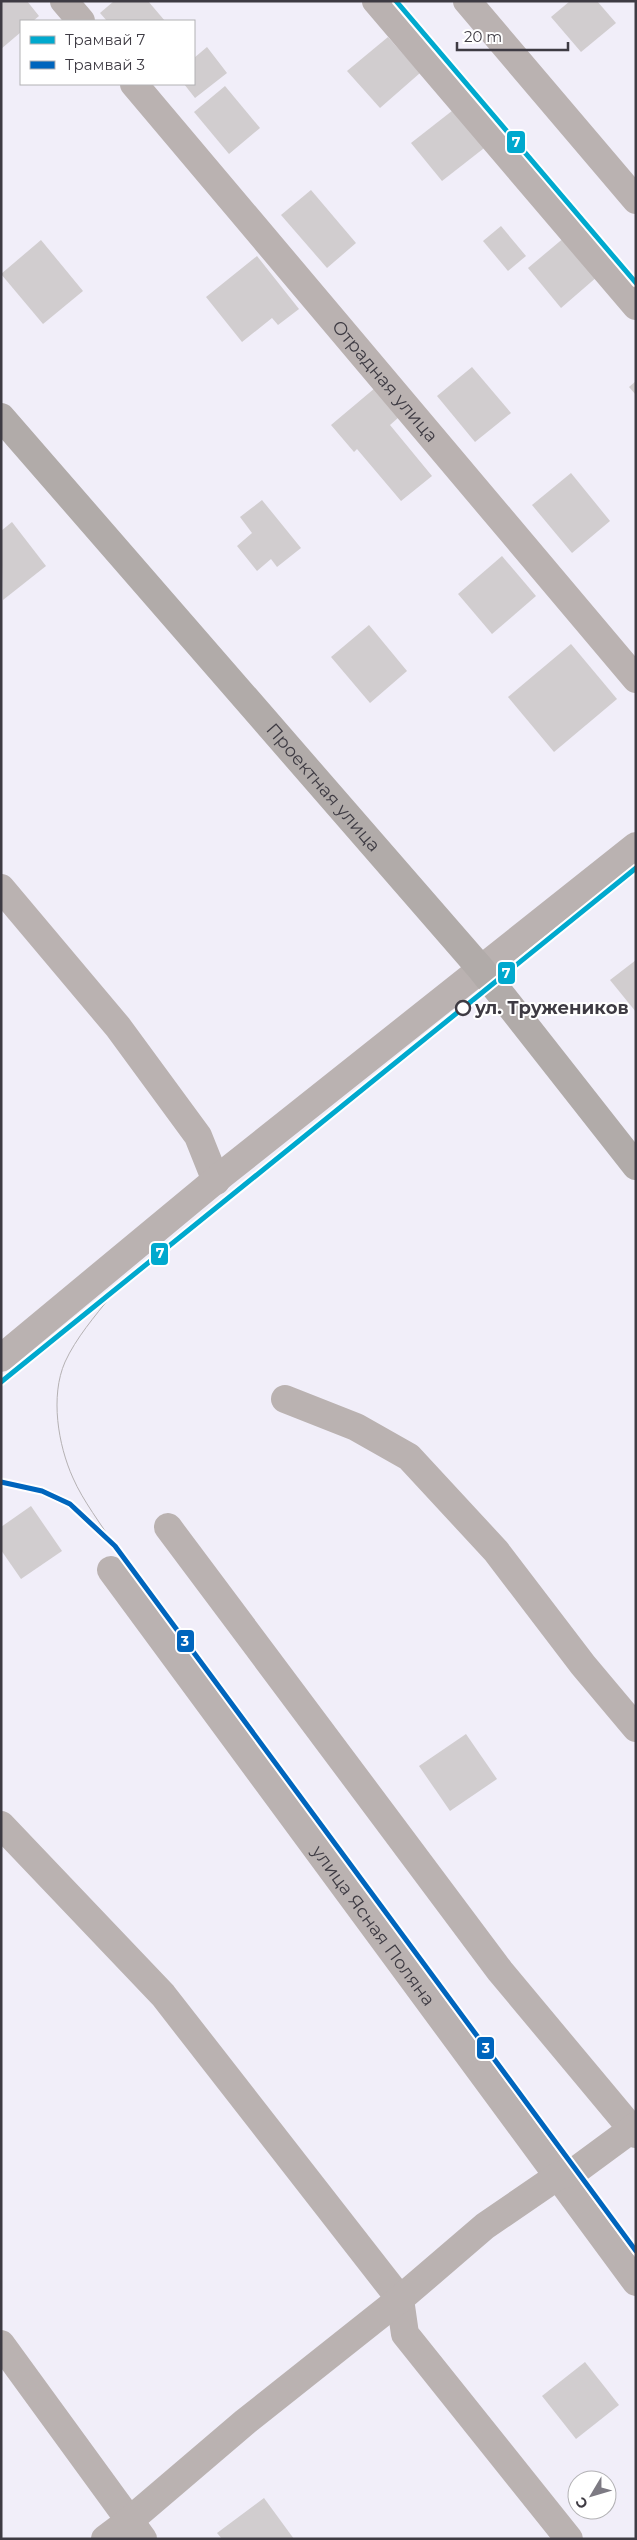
<svg xmlns="http://www.w3.org/2000/svg" width="637" height="2540" viewBox="0 0 637 2540" font-family="Montserrat,sans-serif">
	<rect width="100%" height="100%" fill="#f1eef9"/>
	<g fill="#d1cdcf">
		<path d="M1 1H27L39 16 33 21H21V32L1 49Z"/>
		<path d="M114 1H148L165 21H107L100 13Z"/>
		<path d="M570 1H597L616 23 581 52 551 17Z"/>
		<path d="M388 37 420 73 380 108 347 71Z"/>
		<path d="M207 47 227 73 195 98 184 84H194V58Z"/>
		<path d="M225 86 260 128 229 154 194 112Z"/>
		<path d="M457 107 488 145 442 181 411 143Z"/>
		<path d="M311 190 356 243 327 268 281 215Z"/>
		<path d="M501 226 526 256 508 271 483 241Z"/>
		<path d="M565 237 598 276 561 308 528 268Z"/>
		<path d="M41 240 83 291 43 324 1 274Z"/>
		<path d="M257 256 299 309 278 325 272 318 242 342 206 297Z"/>
		<path d="M472 367 511 413 475 442 437 396Z"/>
		<path d="M636 381V395L629 387Z"/>
		<path d="M375 388 399 417 390 425 432 476 401 501 357 449 354 452 331 425Z"/>
		<path d="M571 473 610 521 572 553 532 505Z"/>
		<path d="M262 500 301 548 277 567 271 559 257 571 237 546 252 533 240 517Z"/>
		<path d="M12 522 46 566 3 600 1 531Z"/>
		<path d="M502 556 536 596 492 634 458 594Z"/>
		<path d="M369 625 407 671 370 703 331 657Z"/>
		<path d="M571 644 617 699 554 752 508 697Z"/>
		<path d="M636 960V1012L610 980Z"/>
		<path d="M31 1506 62 1551 21 1579 1 1550V1527Z"/>
		<path d="M466 1734 497 1779 450 1811 419 1766Z"/>
		<path d="M585 2362 619 2405 576 2439 542 2396Z"/>
		<path d="M264 2498 294 2539H222L217 2533Z"/>
	</g>
	<g fill="none" stroke-linecap="round" stroke-linejoin="round">
		<g stroke="#bab2b1" stroke-width="28">
			<path d="M64 1 81 21"/>
			<path d="M376 1 636 306"/>
			<path d="M467 1 636 200"/>
			<path id="s1" d="M134 84 636 679"/>
			<path d="M1 888 118 1027 198 1136 216 1181"/>
			<path d="M1 1358 223 1174 636 846"/>
			<path d="M285 1399 356 1427 409 1457 496 1551 583 1665 636 1728"/>
			<path d="M168 1527 500 1971 636 2134"/>
			<path id="s2" d="M111 1570 636 2282"/>
			<path d="M1 1825 163 1995 400 2299 405 2334 569 2539"/>
			<path d="M1 2344 143 2539"/>
			<path d="M105 2539 129 2521 245 2422 400 2299 485 2226 558 2176 575 2171 636 2126"/>
		</g>
		<path stroke="#b1aba9" stroke-width="28" id="s3" d="M1 417 481 969 636 1166"/>
		<path stroke="#b5b1b3" stroke-width="1" d="M111 1296C95 1316 76 1338 65 1362 50 1396 58 1445 73 1478 83 1501 101 1524 115 1546"/>
		<defs>
			<g id="tram-1">
				<path d="M396 1 636 283"/>
				<path d="M1 1382 636 868"/>
			</g>
			<path id="tram-2" d="M1 1482 42 1491 70 1504 115 1546 636 2251"/>
		</defs>
		<use href="#tram-1" stroke="#fff" stroke-width="9"/>
		<use href="#tram-2" stroke="#fff" stroke-width="9"/>
		<use href="#tram-1" stroke="#00a9ce" stroke-width="5"/>
		<use href="#tram-2" stroke="#0065bd" stroke-width="5"/>
	</g>
	<circle fill="#fff" stroke="#3e3b43" stroke-width="2.5" cx="463" cy="1008" r="7"/>
	<g text-anchor="middle" stroke-width="4" stroke-linejoin="round" paint-order="stroke">
		<g font-size="18" fill="#3e3b43" stroke="#fff">
			<text dy="6" stroke="none"><textPath href="#s1" startOffset="389">Отрадная улица</textPath></text>
			<text dy="6" stroke="none"><textPath href="#s3" startOffset="491">Проектная улица</textPath></text>
			<text dy="6" stroke="none"><textPath href="#s2" startOffset="442">улица Ясная Поляна</textPath></text>
		</g>
		<g font-size="18" font-weight="bold" fill="#3e3b43" stroke="#fff" text-anchor="start">
			<text x="475" y="1014">ул. Тружеников</text>
		</g>
	</g>
	<g stroke="#fff" stroke-width="2">
		<rect x="506" y="130" width="20" height="24" rx="5" fill="#00a9ce"/>
		<rect x="497" y="961" width="19" height="24" rx="5" fill="#00a9ce"/>
		<rect x="150" y="1242" width="19" height="24" rx="5" fill="#00a9ce"/>
		<rect x="176" y="1629" width="19" height="24" rx="5" fill="#0065bd"/>
		<rect x="476" y="2036" width="19" height="24" rx="5" fill="#0065bd"/>
	</g>
	<g font-size="14" text-anchor="middle" font-weight="bold" fill="#fff">
		<text x="516" y="147">7</text>
		<text x="506" y="978">7</text>
		<text x="160" y="1258">7</text>
		<text x="185" y="1646">3</text>
		<text x="486" y="2053">3</text>
	</g>
	<rect width="637" height="2540" fill="none" stroke="#3e3b43" stroke-width="5"/>
	<rect x="20" y="20" width="175" height="65" fill="#ffffff" stroke="#b2b1b4"/>
	<rect x="30" y="36" width="25" height="8" fill="#00a9ce" stroke="#b2b1b4"/>
	<text x="65" y="45" font-size="15" fill="#3e3b43">Трамвай 7</text>
	<rect x="30" y="61" width="25" height="8" fill="#0065bd" stroke="#b2b1b4"/>
	<text x="65" y="70" font-size="15" fill="#3e3b43">Трамвай 3</text>
	<g transform="translate(592 2495) rotate(232)"><circle r="24" fill="#ffffff" stroke="#b2b1b4"/>
	<path d="M0-4L9 19L0 12L-9 19Z" fill="#7d7a83"/>
	<text y="-8" font-size="14" font-weight="bold" text-anchor="middle" fill="#3e3b43">С</text>
	</g>
	<path d="M457 42v8h111v-8" fill="none" stroke="#3e3b43" stroke-width="2.5"/>
	<text x="464" y="42" font-size="15" fill="#3e3b43" stroke="#ffffff" stroke-width="4" paint-order="stroke">20 m</text>
</svg>
